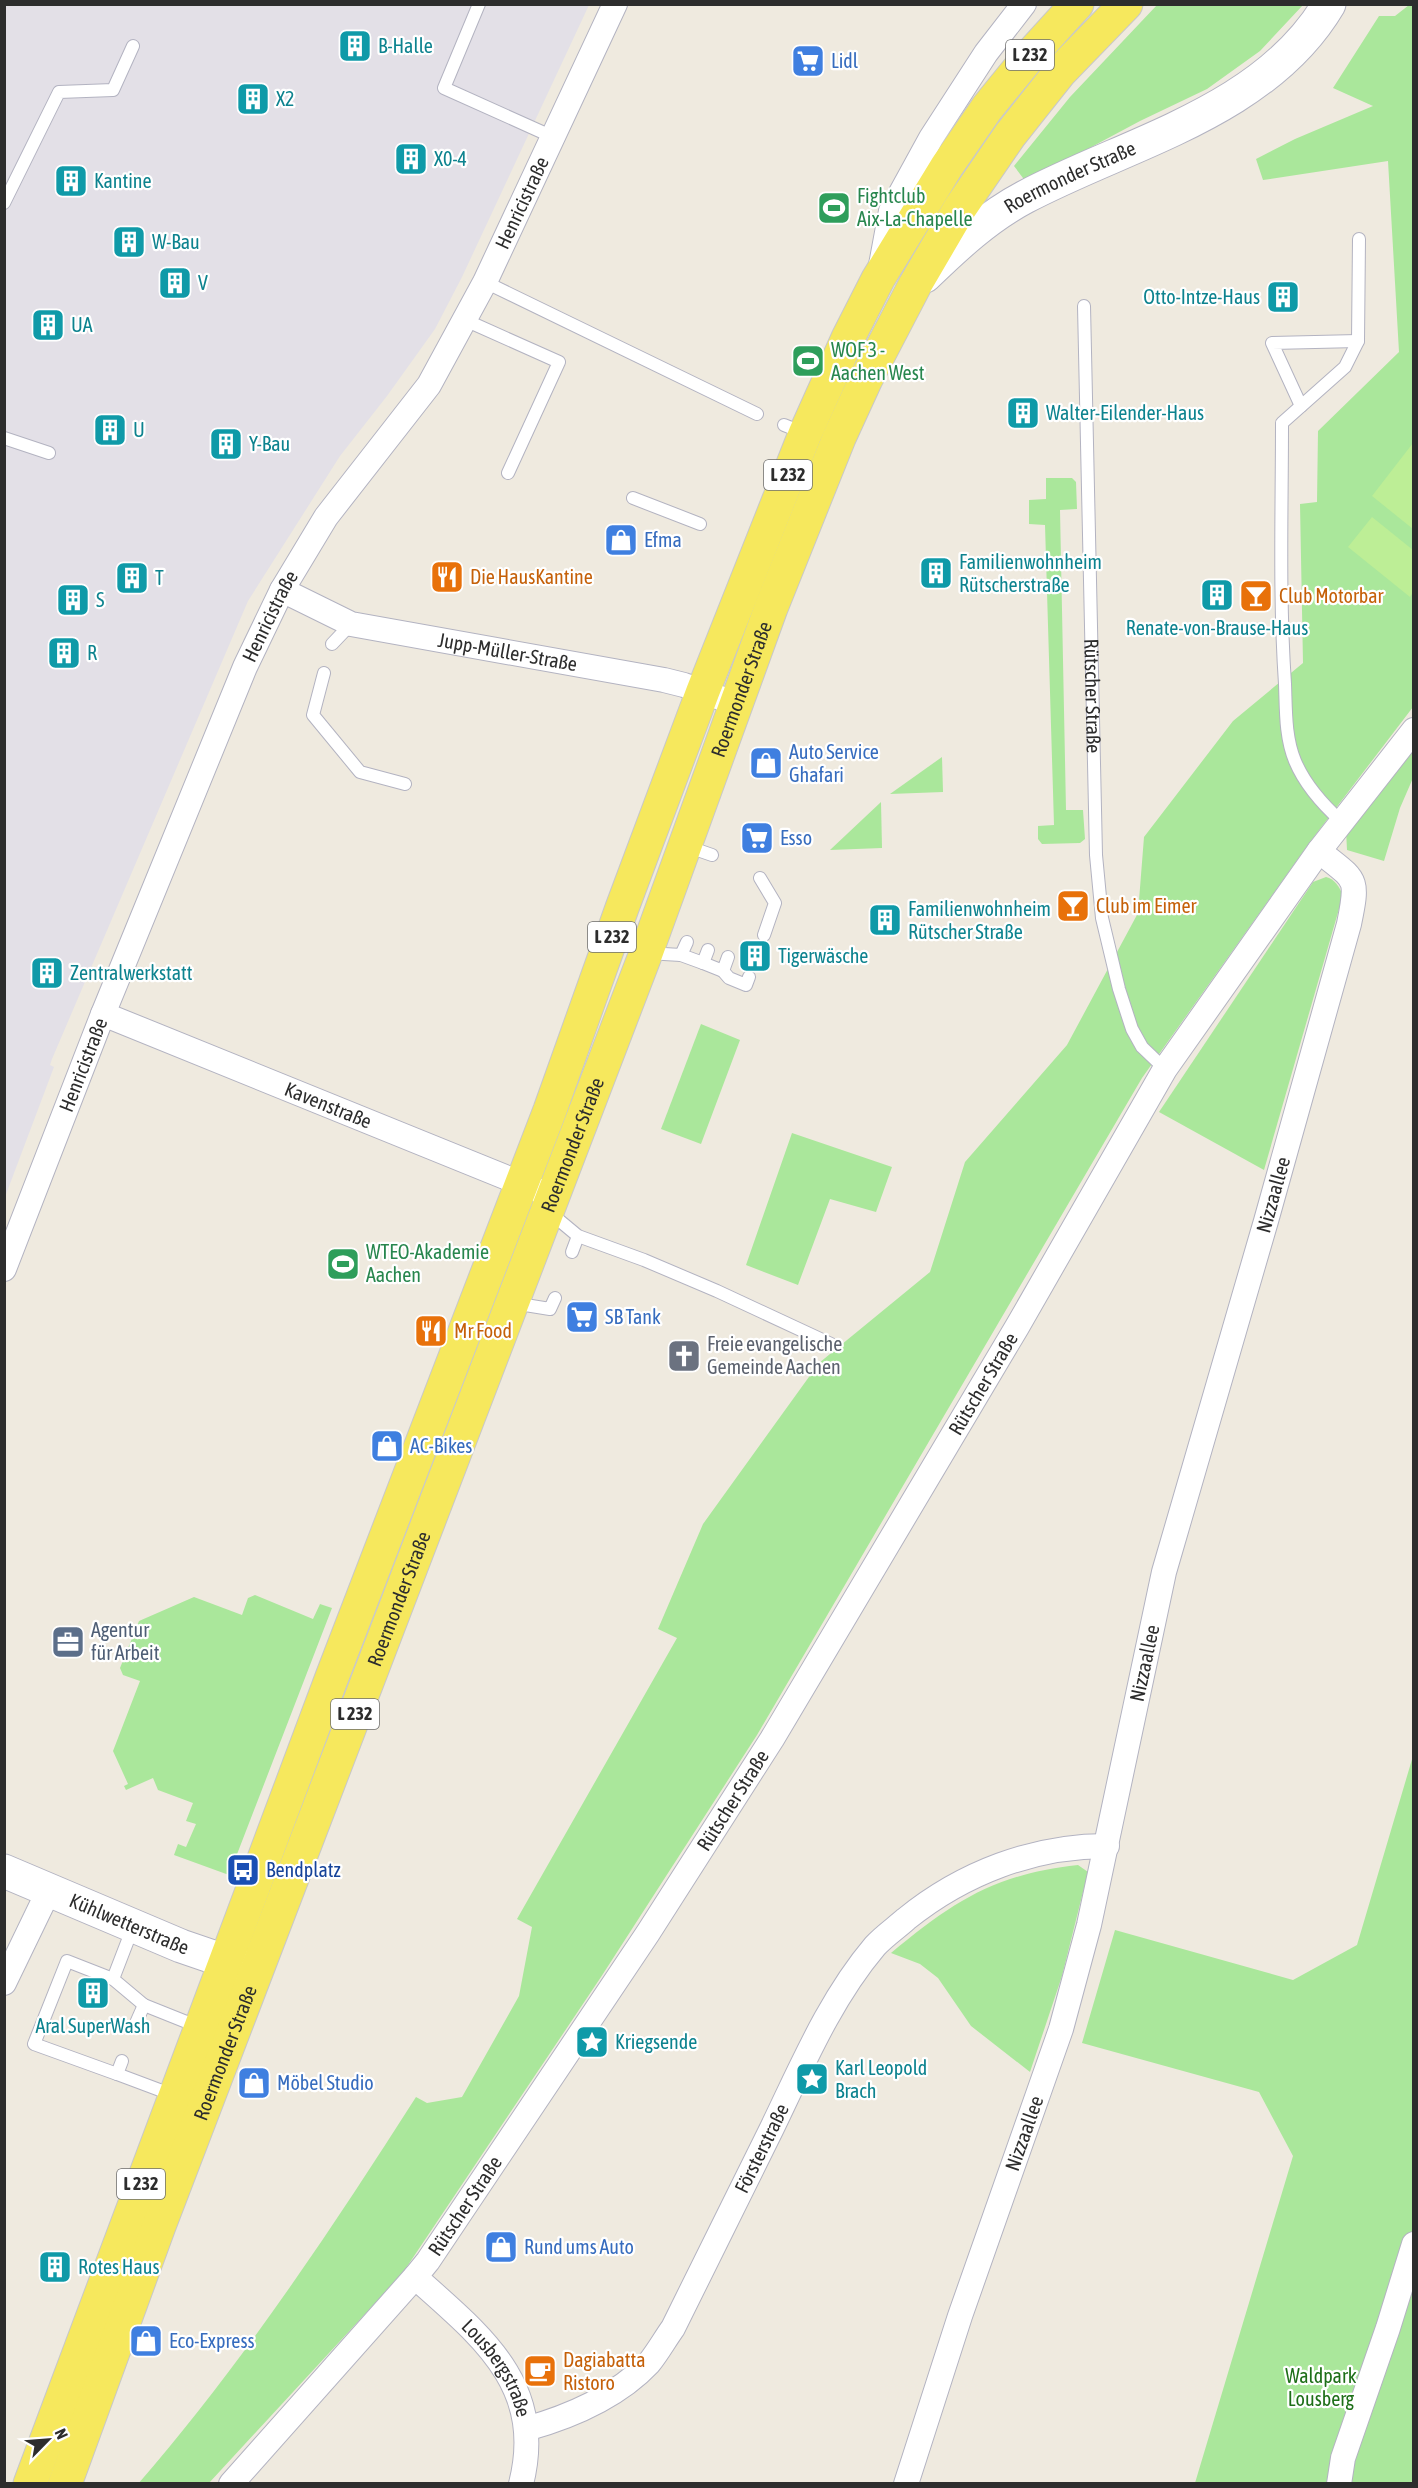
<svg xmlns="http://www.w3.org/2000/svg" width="1418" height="2488" viewBox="0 0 1418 2488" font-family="'Asap Condensed',sans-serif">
	<rect width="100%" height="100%" fill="#efeadf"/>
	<path fill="#e3e0e7" d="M5 5H589L462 277 435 329 387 396 340 456 248 601 52 1059 50 1065 54 1067 5 1197Z"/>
	<g fill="#aae79b">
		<path d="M1157 5H1303L1260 51 1207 89 1140 121 1026 182 1014 166 1070 97Z"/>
		<path d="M1409 5H1413V707L1310 842 1142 1078 757 1735 601 1977 402 2274 209 2483 138 2484C242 2364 331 2230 416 2097L427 2103 462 2097 519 1996 532 1927 517 1919 677 1638 658 1629 703 1524 819 1363 930 1272 965 1162 1067 1045 1138 913 1144 837 1233 721 1303 663 1300 504 1317 502 1318 431 1399 352 1388 161 1263 180 1256 159 1295 139 1373 106 1333 88 1379 16H1395Z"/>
		<path d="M1046 478H1072L1076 482 1077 509 1060 510 1066 810H1083L1085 839 1080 843 1042 844 1038 839V826L1054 825 1045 525 1029 524V500L1046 499Z"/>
		<path d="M1413 744V778L1400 808 1384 861 1347 850 1346 830Z"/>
		<path d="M942 757 943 792 890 794Z"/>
		<path d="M881 802 882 848 830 850Z"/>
		<path d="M1326 877C1335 879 1339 887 1343 895L1264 1170 1159 1112 1313 882Z"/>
		<path d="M701 1024 740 1040 701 1144 661 1129Z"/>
		<path d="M792 1133 892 1167 876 1212 830 1199 798 1285 746 1265Z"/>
		<path d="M255 1595 313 1619 320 1604 332 1608 229 1875 174 1855 178 1844 186 1847 196 1824 186 1821 193 1803 158 1790 153 1778 126 1790 124 1786 128 1784 113 1751 140 1681 123 1675 120 1668 139 1621 194 1597 242 1615 248 1598Z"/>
		<path d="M1413 1756V2483H1195L1293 2156 1259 2092 1082 2043 1115 1930 1293 1980 1357 1945Z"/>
		<path d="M1078 1865 1088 1872 1062 1976 1030 2072 971 2026 938 1978 920 1964 891 1953C954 1901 995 1874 1078 1865Z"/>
	</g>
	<g fill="#bdee96">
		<path d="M1413 443V529L1372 496Z"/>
		<path d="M1372 517 1413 550V592L1410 597 1348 547Z"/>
	</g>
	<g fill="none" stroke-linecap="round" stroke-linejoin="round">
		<defs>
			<g id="lane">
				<path d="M479 4 444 88 553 137"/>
				<path d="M4 203 59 92 113 90 133 46"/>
				<path d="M485 282 757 414"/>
				<path id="s1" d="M1084 306 1096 855 1102 918 1119 989 1132 1029 1142 1047 1165 1069"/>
				<path d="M465 320 559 362 508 473"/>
				<path d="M1301 406 1272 343 1358 341"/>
				<path d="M784 425 804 433"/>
				<path d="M4 438 49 453"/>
				<path d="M633 498 700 524"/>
				<path d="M332 644 351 624"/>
				<path d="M324 673 313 715 360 772 405 784"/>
				<path d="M1342 822C1322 804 1305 785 1295 761 1285 737 1286 709 1285 684 1279 597 1282 509 1282 423L1345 367 1358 341 1359 239"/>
				<path d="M686 846 712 855"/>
				<path d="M760 878 775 903 764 935"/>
				<path d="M647 953 681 955 703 963 708 950"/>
				<path d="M681 955 687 942"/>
				<path d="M703 963 723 971 728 957"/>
				<path d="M723 971 729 978 746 985 749 977"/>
				<path d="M548 1211 578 1236 644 1260 717 1291 831 1344"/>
				<path d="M572 1252 578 1236"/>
				<path d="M513 1303 550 1309 555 1298"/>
				<path d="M133 1927 113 1979 144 2005"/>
				<path d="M113 1979 67 1961 34 2044 117 2074"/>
				<path d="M136 2023 144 2005 199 2027"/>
				<path d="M122 2061 117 2074 173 2095"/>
			</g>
			<g id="street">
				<path d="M881 265 891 211 931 138 986 53 1024 4"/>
				<path id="s2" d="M282 590 351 624 664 680 684 685 737 704"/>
				<path id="s3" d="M103 1014 537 1190"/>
				<path id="s4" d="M4 1269 103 1014 245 667 282 590 326 517 429 385 485 282 615 4"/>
				<path d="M4 1983 49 1890"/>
				<path id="s5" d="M415 2277C481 2336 546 2385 521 2484"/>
				<path id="s6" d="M526 2429C569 2417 618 2396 649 2363 658 2352 665 2339 673 2328 706 2261 739 2194 772 2128 802 2066 830 1999 875 1946 884 1936 896 1928 906 1919 963 1873 1033 1846 1107 1846"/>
				<path id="s7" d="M231 2484 415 2277 428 2261 648 1933 772 1739 1017 1327 1165 1069 1319 851 1414 730"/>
				<path id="s8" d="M906 2484 960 2316 1061 2029 1089 1925 1164 1572 1266 1221 1349 924C1359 876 1356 881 1319 851"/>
				<path d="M1339 2484 1343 2458 1388 2328 1414 2244"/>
			</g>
			<g id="secondary">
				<path id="s9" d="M925 276C956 246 987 217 1025 197 1129 142 1265 112 1329 4"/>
				<path id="s10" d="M4 1871 181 1946 251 1970"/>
			</g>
			<g id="primary">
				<path d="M30 2484 332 1677 550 1110 622 908 703 691 805 434 848 338 878 279 947 166 987 108 1027 59 1077 4"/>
				<path id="s11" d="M65 2484 159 2226 646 953 771 608 839 438 866 379 915 285 960 208 1010 135 1060 72 1126 4"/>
			</g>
		</defs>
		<use href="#lane" stroke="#b3b3c1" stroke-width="14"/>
		<use href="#street" stroke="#b3b3c1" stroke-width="26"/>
		<use href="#secondary" stroke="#b3b3c1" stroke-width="35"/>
		<use href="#primary" stroke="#c8c8c8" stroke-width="35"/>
		<use href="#lane" stroke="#fff" stroke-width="12"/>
		<use href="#street" stroke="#fff" stroke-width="24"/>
		<use href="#secondary" stroke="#fff" stroke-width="33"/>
		<use href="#primary" stroke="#f6e85d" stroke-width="33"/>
	</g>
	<defs>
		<symbol id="building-square" viewBox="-11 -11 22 22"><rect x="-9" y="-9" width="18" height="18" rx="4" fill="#0f9aa8" stroke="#fff"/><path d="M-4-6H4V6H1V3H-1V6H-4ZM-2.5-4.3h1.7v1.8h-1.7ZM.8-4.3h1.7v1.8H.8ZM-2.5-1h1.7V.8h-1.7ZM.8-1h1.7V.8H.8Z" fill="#fff"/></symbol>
		<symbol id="supermarket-square" viewBox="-11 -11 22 22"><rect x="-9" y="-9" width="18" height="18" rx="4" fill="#3f7fe0" stroke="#fff"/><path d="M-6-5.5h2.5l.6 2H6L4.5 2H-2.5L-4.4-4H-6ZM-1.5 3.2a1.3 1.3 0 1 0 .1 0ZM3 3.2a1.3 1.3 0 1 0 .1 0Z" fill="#fff"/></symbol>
		<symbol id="stadium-square" viewBox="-11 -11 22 22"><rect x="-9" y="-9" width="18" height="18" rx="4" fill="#2e9e5b" stroke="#fff"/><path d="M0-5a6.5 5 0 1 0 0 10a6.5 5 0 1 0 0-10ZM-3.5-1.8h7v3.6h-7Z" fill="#fff"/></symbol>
		<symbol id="shop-square" viewBox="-11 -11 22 22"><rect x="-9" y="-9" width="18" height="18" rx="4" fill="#3f7fe0" stroke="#fff"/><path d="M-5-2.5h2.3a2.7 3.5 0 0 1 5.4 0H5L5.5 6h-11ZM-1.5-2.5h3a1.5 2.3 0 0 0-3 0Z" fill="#fff"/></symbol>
		<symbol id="restaurant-square" viewBox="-11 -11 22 22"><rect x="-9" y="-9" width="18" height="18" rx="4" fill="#e8710a" stroke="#fff"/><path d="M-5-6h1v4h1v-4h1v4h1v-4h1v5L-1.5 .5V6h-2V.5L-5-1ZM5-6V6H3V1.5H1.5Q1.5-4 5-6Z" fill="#fff"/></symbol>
		<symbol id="bar-square" viewBox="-11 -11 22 22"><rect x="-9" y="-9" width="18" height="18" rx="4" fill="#e8710a" stroke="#fff"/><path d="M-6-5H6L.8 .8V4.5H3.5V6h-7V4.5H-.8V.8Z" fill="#fff"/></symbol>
		<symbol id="church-square" viewBox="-11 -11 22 22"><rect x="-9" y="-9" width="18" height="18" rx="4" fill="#6b7280" stroke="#fff"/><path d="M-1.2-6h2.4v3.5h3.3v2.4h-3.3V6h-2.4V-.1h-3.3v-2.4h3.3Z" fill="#fff"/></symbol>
		<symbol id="office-square" viewBox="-11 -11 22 22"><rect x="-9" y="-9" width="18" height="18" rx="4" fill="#5c6f8a" stroke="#fff"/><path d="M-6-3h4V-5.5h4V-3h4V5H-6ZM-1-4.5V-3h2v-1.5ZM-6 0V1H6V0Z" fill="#fff"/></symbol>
		<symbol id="bus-square" viewBox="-11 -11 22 22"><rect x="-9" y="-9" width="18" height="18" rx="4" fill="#1a4fb4" stroke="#fff"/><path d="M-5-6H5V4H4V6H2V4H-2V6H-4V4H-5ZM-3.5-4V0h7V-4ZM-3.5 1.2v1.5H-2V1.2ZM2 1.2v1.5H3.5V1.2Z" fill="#fff"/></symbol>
		<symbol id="sight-square" viewBox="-11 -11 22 22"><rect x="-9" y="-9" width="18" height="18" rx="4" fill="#0f9aa8" stroke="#fff"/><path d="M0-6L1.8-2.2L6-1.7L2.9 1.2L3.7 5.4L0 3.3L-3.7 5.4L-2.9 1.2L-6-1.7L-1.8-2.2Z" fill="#fff"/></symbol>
		<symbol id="cafe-square" viewBox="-11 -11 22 22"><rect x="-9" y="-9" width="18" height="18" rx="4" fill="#e8710a" stroke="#fff"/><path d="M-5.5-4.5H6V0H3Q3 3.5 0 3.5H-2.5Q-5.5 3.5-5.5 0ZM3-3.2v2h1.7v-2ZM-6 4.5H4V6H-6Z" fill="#fff"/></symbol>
	</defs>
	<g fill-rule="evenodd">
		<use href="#building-square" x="336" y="27" width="38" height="38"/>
		<use href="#supermarket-square" x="789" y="42" width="38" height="38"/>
		<use href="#building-square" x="234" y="80" width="38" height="38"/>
		<use href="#building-square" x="392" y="140" width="38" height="38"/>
		<use href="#building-square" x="52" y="162" width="38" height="38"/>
		<use href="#stadium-square" x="815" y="189" width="38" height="38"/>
		<use href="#building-square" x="110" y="223" width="38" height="38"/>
		<use href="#building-square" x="156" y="264" width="38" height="38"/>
		<use href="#building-square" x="1264" y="278" width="38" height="38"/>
		<use href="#building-square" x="29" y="306" width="38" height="38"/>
		<use href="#stadium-square" x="789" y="342" width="38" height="38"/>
		<use href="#building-square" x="1004" y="394" width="38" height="38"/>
		<use href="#building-square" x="91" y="411" width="38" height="38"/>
		<use href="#building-square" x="207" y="425" width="38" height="38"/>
		<use href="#shop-square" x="602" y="521" width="38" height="38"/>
		<use href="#building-square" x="917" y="554" width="38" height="38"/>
		<use href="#restaurant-square" x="428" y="558" width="38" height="38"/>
		<use href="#building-square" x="113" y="559" width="38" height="38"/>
		<use href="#building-square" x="1198" y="576" width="38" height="38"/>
		<use href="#bar-square" x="1237" y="577" width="38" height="38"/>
		<use href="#building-square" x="54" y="581" width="38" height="38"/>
		<use href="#building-square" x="45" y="634" width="38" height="38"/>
		<use href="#shop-square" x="747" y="744" width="38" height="38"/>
		<use href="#supermarket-square" x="738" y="819" width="38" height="38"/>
		<use href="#bar-square" x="1054" y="887" width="38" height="38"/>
		<use href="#building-square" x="866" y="901" width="38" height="38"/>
		<use href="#building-square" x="736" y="937" width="38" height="38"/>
		<use href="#building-square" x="28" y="954" width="38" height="38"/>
		<use href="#stadium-square" x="324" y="1245" width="38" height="38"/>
		<use href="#supermarket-square" x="563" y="1298" width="38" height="38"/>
		<use href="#restaurant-square" x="412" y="1312" width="38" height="38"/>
		<use href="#church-square" x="665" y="1337" width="38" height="38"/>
		<use href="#shop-square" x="368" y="1427" width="38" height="38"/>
		<use href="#office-square" x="49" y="1623" width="38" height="38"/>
		<use href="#bus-square" x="224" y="1851" width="38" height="38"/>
		<use href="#building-square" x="74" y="1974" width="38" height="38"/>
		<use href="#sight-square" x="573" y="2023" width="38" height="38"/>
		<use href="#sight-square" x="793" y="2060" width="38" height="38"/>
		<use href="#shop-square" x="235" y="2064" width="38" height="38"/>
		<use href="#shop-square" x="482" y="2228" width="38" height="38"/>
		<use href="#building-square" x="36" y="2248" width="38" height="38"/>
		<use href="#shop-square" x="127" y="2322" width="38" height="38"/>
		<use href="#cafe-square" x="521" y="2352" width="38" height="38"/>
	</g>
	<g text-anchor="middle" stroke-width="4.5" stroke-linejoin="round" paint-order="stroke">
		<g fill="#fff" stroke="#6c6c6c" stroke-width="1.5">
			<rect x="1006" y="40" width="48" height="30" rx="4.5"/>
			<rect x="764" y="460" width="48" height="30" rx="4.5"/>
			<rect x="588" y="922" width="48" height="30" rx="4.5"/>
			<rect x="331" y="1699" width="48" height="30" rx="4.5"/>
			<rect x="117" y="2169" width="48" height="30" rx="4.5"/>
		</g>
		<g font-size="18" font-weight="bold" fill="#2d2d2d">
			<text x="1030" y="61">L 232</text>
			<text x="788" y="481">L 232</text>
			<text x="612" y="943">L 232</text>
			<text x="355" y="1720">L 232</text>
			<text x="141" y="2190">L 232</text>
		</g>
		<g font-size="20" fill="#0d838f" stroke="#fff" text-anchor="start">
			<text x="378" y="53">B-Halle</text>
			<text x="276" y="106">X2</text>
			<text x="434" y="166">X0-4</text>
			<text x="94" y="188">Kantine</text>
			<text x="152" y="249">W-Bau</text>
			<text x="198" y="290">V</text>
			<text x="1260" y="304" text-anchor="end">Otto-Intze-Haus</text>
			<text x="71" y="332">UA</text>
			<text x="1046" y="420">Walter-Eilender-Haus</text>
			<text x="133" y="437">U</text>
			<text x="249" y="451">Y-Bau</text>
			<text x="959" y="569">Familienwohnheim<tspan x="959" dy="23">Rütscherstraße</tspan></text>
			<text x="155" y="585">T</text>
			<text x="96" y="607">S</text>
			<text x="1217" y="635" text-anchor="middle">Renate-von-Brause-Haus</text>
			<text x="87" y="660">R</text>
			<text x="908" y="916">Familienwohnheim<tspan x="908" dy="23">Rütscher Straße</tspan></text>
			<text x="778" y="963">Tigerwäsche</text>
			<text x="70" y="980">Zentralwerkstatt</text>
			<text x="93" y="2033" text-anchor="middle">Aral SuperWash</text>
			<text x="615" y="2049">Kriegsende</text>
			<text x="835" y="2075">Karl Leopold<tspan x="835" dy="23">Brach</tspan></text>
			<text x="78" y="2274">Rotes Haus</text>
		</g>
		<g font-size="20" fill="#366cbe" stroke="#fff" text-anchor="start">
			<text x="831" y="68">Lidl</text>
			<text x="644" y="547">Efma</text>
			<text x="789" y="759">Auto Service<tspan x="789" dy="23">Ghafari</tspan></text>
			<text x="780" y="845">Esso</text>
			<text x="605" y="1324">SB Tank</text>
			<text x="410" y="1453">AC-Bikes</text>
			<text x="277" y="2090">Möbel Studio</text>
			<text x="524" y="2254">Rund ums Auto</text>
			<text x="169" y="2348">Eco-Express</text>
		</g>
		<g font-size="20" fill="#2d2d2d" stroke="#fff">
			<text dy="7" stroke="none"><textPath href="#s9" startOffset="177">Roermonder Straße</textPath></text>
			<text dy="7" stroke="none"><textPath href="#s4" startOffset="1191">Henricistraße</textPath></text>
			<text dy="7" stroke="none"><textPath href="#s4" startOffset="705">Henricistraße</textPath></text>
			<text dy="7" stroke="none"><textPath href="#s2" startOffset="236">Jupp-Müller-Straße</textPath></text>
			<text dy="7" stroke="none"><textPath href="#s11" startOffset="1918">Roermonder Straße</textPath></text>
			<text dy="7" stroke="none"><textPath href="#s1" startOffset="390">Rütscher Straße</textPath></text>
			<text dy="7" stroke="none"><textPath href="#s4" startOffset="219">Henricistraße</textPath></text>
			<text dy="7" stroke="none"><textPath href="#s3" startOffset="243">Kavenstraße</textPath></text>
			<text dy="7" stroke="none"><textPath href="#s11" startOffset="1432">Roermonder Straße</textPath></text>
			<text dy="7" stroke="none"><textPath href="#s8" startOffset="1342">Nizzaallee</textPath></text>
			<text dy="7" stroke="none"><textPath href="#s7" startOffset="1336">Rütscher Straße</textPath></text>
			<text dy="7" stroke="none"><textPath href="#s11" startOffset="946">Roermonder Straße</textPath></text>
			<text dy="7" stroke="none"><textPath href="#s8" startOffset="856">Nizzaallee</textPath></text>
			<text dy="7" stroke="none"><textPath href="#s7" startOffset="850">Rütscher Straße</textPath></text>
			<text dy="7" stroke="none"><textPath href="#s10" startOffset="136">Kühlwetterstraße</textPath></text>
			<text dy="7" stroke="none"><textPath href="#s11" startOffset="460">Roermonder Straße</textPath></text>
			<text dy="7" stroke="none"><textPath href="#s8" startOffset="370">Nizzaallee</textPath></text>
			<text dy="7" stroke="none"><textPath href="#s6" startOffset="384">Försterstraße</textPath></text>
			<text dy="7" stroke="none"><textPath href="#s7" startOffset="364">Rütscher Straße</textPath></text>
			<text dy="7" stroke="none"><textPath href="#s5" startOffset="124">Lousbergstraße</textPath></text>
		</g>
		<g font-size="20" fill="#27864d" stroke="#fff" text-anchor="start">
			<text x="857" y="203">Fightclub<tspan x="857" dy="23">Aix-La-Chapelle</tspan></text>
			<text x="831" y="357">WOF 3 -<tspan x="831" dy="23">Aachen West</tspan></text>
			<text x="366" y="1259">WTEO-Akademie<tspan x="366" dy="23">Aachen</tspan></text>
		</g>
		<g font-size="20" fill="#c56008" stroke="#fff" text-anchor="start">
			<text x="470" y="584">Die HausKantine</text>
			<text x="1279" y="603">Club Motorbar</text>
			<text x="1096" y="913">Club im Eimer</text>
			<text x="454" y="1338">Mr Food</text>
			<text x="563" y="2367">Dagiabatta<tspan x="563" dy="23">Ristoro</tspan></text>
		</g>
		<g font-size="20" fill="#5b616d" stroke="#fff" text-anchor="start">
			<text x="707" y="1351">Freie evangelische<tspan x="707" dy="23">Gemeinde Aachen</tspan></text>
		</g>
		<g font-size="20" fill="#4e5e75" stroke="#fff" text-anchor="start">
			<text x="91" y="1637">Agentur<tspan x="91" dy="23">für Arbeit</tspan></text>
		</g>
		<g font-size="20" fill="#164399" stroke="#fff" text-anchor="start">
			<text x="266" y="1877">Bendplatz</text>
		</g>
		<g font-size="20" fill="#1e6f18" stroke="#fff">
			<text x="1321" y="2383">Waldpark<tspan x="1321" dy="23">Lousberg</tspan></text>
		</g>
	</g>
	<rect width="1418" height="2488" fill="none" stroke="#2d2d2d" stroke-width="12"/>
	<g transform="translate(48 2440) rotate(65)" stroke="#ffffff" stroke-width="4.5" paint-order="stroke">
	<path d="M0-4.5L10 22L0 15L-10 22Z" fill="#2d2d2d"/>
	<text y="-9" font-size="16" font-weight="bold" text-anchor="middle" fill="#2d2d2d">N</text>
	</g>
</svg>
